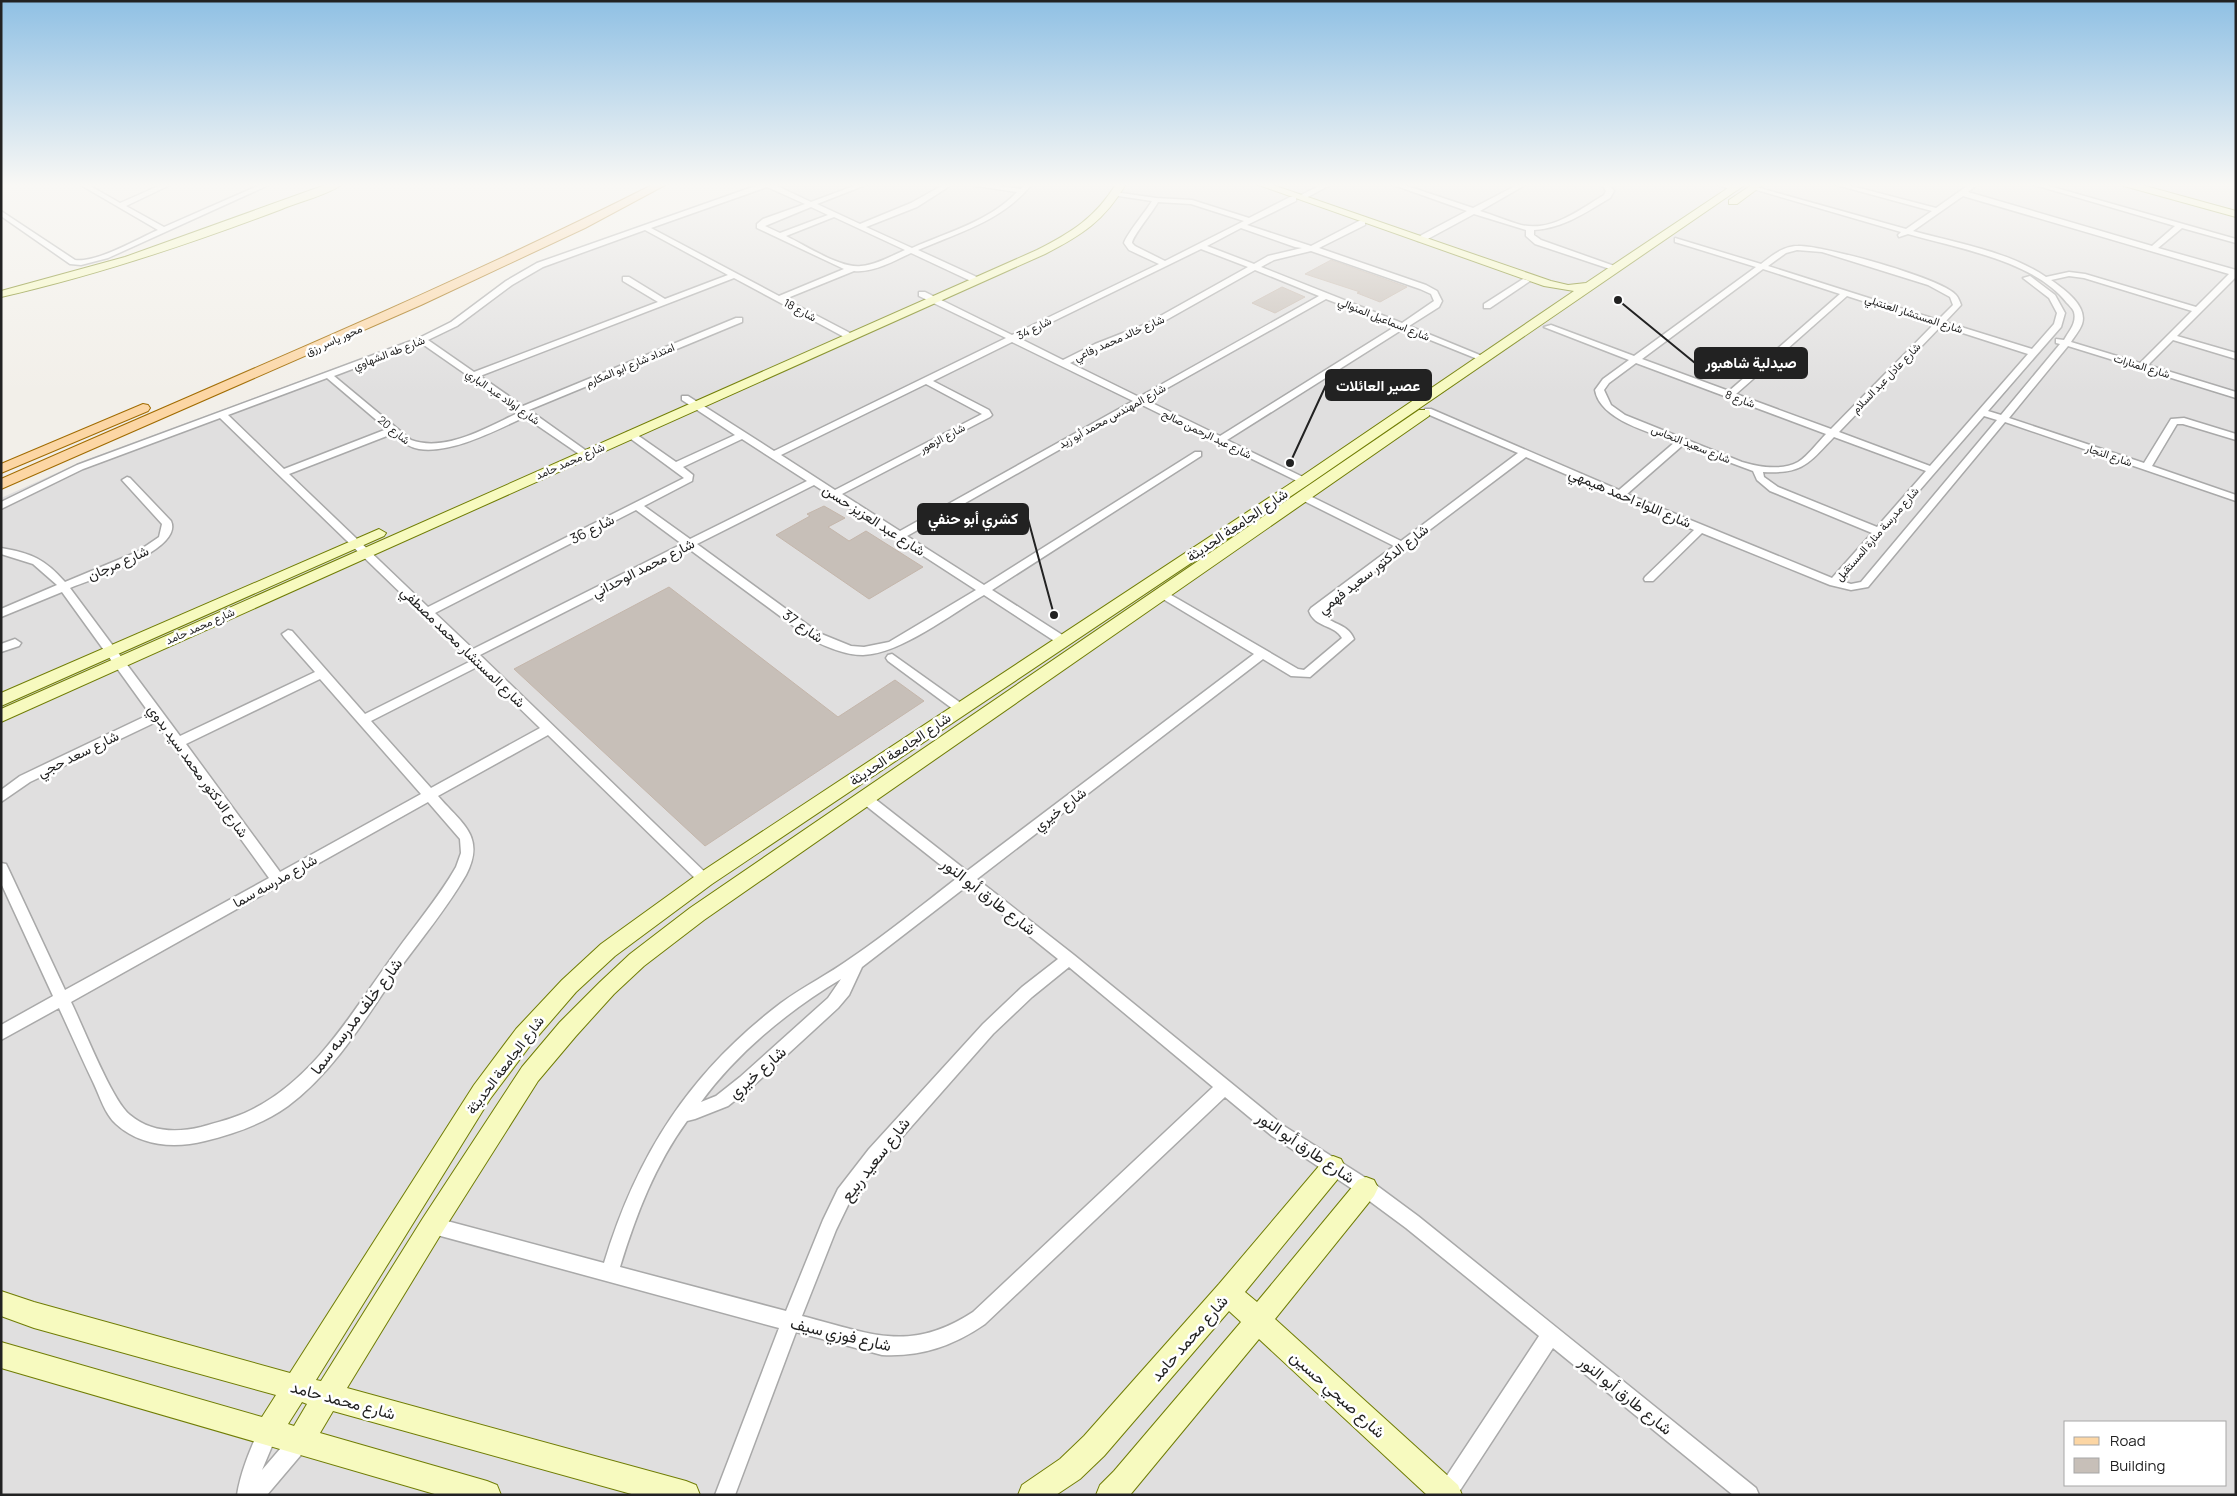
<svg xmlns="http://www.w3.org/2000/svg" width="2237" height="1496" viewBox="0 0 2237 1496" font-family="Manrope,Vazirmatn,sans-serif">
	<rect width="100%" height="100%" fill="#f2efe9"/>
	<path fill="#e0dfdf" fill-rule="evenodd" d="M756 184H2236V1495H1V498L83 461 416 338 444 326 520 271 538 262ZM2066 1422H2226V1485H2066Z"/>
	<g fill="#c7bfb8" stroke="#c4b6ab">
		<path d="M1331 260 1407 287 1380 302 1357 293 1360 292 1305 274Z"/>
		<path d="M1282 287 1305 297 1275 313 1252 303Z"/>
		<path d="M824 506 845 518 828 527 849 541 866 531 923 567 869 599 776 535 810 516 807 514Z"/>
		<path d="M669 587 838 717 895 680 924 701 705 846 514 669Z"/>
	</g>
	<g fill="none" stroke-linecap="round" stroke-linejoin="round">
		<defs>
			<g id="street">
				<path d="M79 184H87L120 203 163 184H172L126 206 164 227 262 184H271L108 258 81 265 70 264 1 216V211L75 260C97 263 137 239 158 230Z"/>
				<path d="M761 184H773L811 202 859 184H868L817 204 860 224 911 203 945 184H953L917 207 866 227 912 248C948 232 990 221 1017 192L963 184H983L1021 189 1025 184H1032C1002 221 960 232 918 250L979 278V282H973L911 253C894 261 873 273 854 271L785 299 852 334V338H846L734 278 480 376 523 406 736 318H742V322L529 410 588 452V456H582L525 417C496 430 452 454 419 449 408 447 400 440 392 434L289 474 428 607 684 478 627 436V432H633L676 462 735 435 682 400V396H688L774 451 1006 338 919 296V292H925L1012 335 1159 264 1129 250 1124 243C1126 235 1146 211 1152 201L1112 195V193L1114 192 1156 198 1192 200 1249 218 1290 197H1296V201L1247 225 1311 246 1359 221H1365V225L1319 248 1426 285 1437 291 1442 301 1439 307 1409 326 1487 358 1480 360 1403 329 1227 440 1307 479V483H1301L1140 404 907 536 984 585 1195 452H1201V456L992 590 1067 638 1069 641 1067 644H1059L984 595C951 614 900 654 863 655 845 655 826 647 811 639L689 549 480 655 712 879 710 883 705 884 700 883 548 735 438 796C462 824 486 836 466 875 447 908 422 938 400 968 367 1016 335 1071 288 1106 263 1124 234 1134 205 1141 174 1149 140 1146 116 1124 105 1114 100 1097 94 1084 82 1059 71 1034 59 1008L1 1040V1025L53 996 1 883V863L6 864 8 868 65 990 269 878 156 722 30 782 1 802V790L20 776 150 714 62 592 1 617V609L57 585 33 564 1 554V548C31 553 45 559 65 582L137 552 159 537 162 524 122 480 127 477 130 478 171 521C184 550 91 579 70 588L180 736 315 672 284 637 282 634 288 630 292 631 365 714 471 661 220 418 83 469 1 509V502L77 465 419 338 451 322 506 281 537 263ZM767 187 805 204 763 219 757 224V228L844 269 779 296 651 228ZM1158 202 1191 204 1244 221 1165 261 1135 246 1132 243C1133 235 1153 212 1158 202ZM811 207 828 215 780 233 765 226ZM834 217 905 250C891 256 876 265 861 266 841 269 805 245 786 236ZM1241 228 1295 247 1302 248 1268 256 1254 264 1207 246ZM645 230 728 275 665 299 629 277H623V281L658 302 474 372 428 340 457 326 512 285 543 267ZM1201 249 1248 267 1146 324 1095 344 1063 360 1019 338ZM1311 251 1420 289 1431 294 1434 301 1402 323 1261 267 1274 260ZM1255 270 1319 296 1139 397 1070 363 1101 348 1152 328ZM1326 299 1396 326 1220 436 1146 400ZM1012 342 1133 401 900 531 842 494 990 417 992 415 989 410 933 381ZM421 343 520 412C489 426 446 453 411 440L334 376ZM327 378 387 429 284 469 228 415ZM926 384 982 414 835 490 781 455ZM742 439 807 481 690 539 644 506 692 481 693 475 683 467ZM814 485 976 590 889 642 864 647 851 646 819 633 697 544ZM636 510 682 544 473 649 435 613ZM477 667 540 728 431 788 371 721ZM320 679 421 794 280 872 186 744ZM428 802 460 839 461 853 456 867C439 897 415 925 395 953 354 1009 316 1078 251 1110 236 1118 218 1122 201 1127 176 1133 150 1132 130 1115 112 1101 83 1026 71 1002Z"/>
				<path d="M1323 184H1332L1304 199 1297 197Z"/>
				<path d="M1391 184H1401L1473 208 1519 184H1527L1480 211C1493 215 1507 221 1521 225 1552 232 1579 210 1604 195L1606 191 1601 184H1608L1614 191 1610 198C1585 213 1563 228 1534 230V235L1541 240 1620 268 1613 270 1535 244 1526 236V230L1474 214 1424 241H1418V237L1467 211Z"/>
				<path d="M1716 184H1726L1739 189 1735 191Z"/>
				<path d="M1833 184H1844L1936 208 1970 184H1978L1968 192 2152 246 2175 226 2031 184H2042L2236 239V243L2182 228 2158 248 2236 270V277L2177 336 2236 353V359L2173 340 2148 365 2236 392V398L2068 346 2009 418 2144 463 2171 419 2184 418 2236 434V440L2183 424H2177L2152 466 2236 495V501L2005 422 1868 587 1851 590 1830 585 1702 533 1653 581H1645L1644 579 1645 577 1694 530 1526 457 1321 612C1329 625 1347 622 1354 639L1310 677 1291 676 1263 659 977 879 1074 955 1284 1126 1372 1182 1418 1216 1756 1488 1759 1495H1733L1553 1348 1457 1495H1438L1440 1486 1539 1336 1406 1228 1360 1194 1272 1136 1225 1097 985 1324C953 1346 921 1357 882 1355L796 1332 735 1495H715L779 1328 426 1232 423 1226 426 1220 432 1217 604 1263C637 1154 690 1072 781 1003 804 986 829 974 851 958 888 933 922 905 957 878L860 801 859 798 860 795H870L967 871 1254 654 1158 596 1157 594 1158 592H1166L1298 669 1304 670 1342 638C1334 624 1315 628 1309 611L1311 608 1394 546 1300 499V495H1308L1401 541 1518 453 1425 413V409H1431L1619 490 1675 442C1650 432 1600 420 1595 390L1603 379 1629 360 1544 327 1551 325 1634 356 1756 267 1675 242V238L1761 264C1773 255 1783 246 1798 246 1822 245 1941 278 1956 295 1958 297 1960 302 1961 305L1945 322 2032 349 2054 324 2057 313 2049 298 2023 278 2030 276 2055 295 2065 313 2061 327 1988 411 2001 415 2060 344 2056 343V339L2064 340C2069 331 2077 323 2074 312 2073 309 2069 305 2067 303 2035 261 1957 248 1908 234L1899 237 1898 235 1901 232 1750 188 1756 187 1906 229 1932 211ZM1963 196 2229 274 2196 307 2085 274 2069 272 2046 277C2008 251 1956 243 1913 231ZM1797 250 1822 252 1928 285 1950 297 1953 305 1938 320 1768 266 1786 253ZM1763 269 1840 294 1729 391 1642 359ZM2069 276 2084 278 2192 311 2140 363 2071 342C2074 337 2080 330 2082 324 2088 306 2064 289 2051 280ZM1847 296 1934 324 1831 429 1736 394ZM1941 326 2028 354 1930 466 1839 432ZM1636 363 1826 434C1818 442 1808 456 1798 462 1781 471 1759 467 1742 462L1625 415 1611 405 1604 390 1609 383ZM1984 416 1997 420 1861 582 1851 584 1841 581ZM1834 437 1926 471 1877 527 1778 487 1764 477 1763 472C1803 474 1808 464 1834 437ZM1683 445 1753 471 1757 480 1770 491 1872 533 1832 578 1627 494ZM967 886 1058 959 1022 987 983 1024 869 1149 838 1189 823 1220 786 1311 620 1267C636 1215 655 1165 687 1121L695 1119 728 1106 752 1087 838 1008 849 995 862 967ZM1069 967 1213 1087 973 1312C909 1354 869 1333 802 1316L836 1230 850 1201 881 1161 993 1034 1032 997ZM841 979 828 998 740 1077 716 1096 701 1102C738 1052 788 1011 841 979Z"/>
				<path d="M2231 184H2236V186L2232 185Z"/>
				<path d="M1523 279 1530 281 1490 308H1484V304Z"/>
				<path d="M15 639 21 643 19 646 1 652V644Z"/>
				<path d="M892 654 965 706 967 709 965 712H957L888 661 886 658 888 655Z"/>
				<path d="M268 1422 275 1425 278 1432 262 1470 292 1435 299 1432 306 1435 309 1442 306 1449 267 1495H237C241 1470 251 1448 261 1425Z"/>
			</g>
			<g id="secondary">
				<path d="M328 184H342C333 193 296 203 282 209 190 244 97 275 1 297V291L125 257Z"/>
				<path d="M1116 184H1126C1104 221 1082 235 1045 254L1 722V709L1037 250C1072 232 1095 218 1116 184Z"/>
				<path d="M1256 184H1270L1551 281 1568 285 1586 283 1734 184H1746L1309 484 712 884 615 956 576 992 532 1043 490 1099 316 1380 321 1381 423 1218 522 1067 560 1022 600 982 630 954 690 908 1419 410H1429L1430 413 1429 416 704 920 644 966 614 994 576 1036 538 1081 441 1234 347 1388 686 1481 696 1485 700 1495H635L333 1411 320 1433 487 1481 497 1485 501 1495H438L1 1368V1342L262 1417 276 1395 34 1328 1 1316V1291L34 1302 290 1373 474 1085 516 1029 562 980 601 944 698 874 1299 478 1574 291 1544 286ZM302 1402 307 1404 294 1426 288 1424Z"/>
				<path d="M1753 184H1764L1737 204H1729V200Z"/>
				<path d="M2122 184H2138L2236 211V217L2124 186Z"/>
				<path d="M379 529 386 533 384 536 1 706V693Z"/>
				<path d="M1333 1156 1341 1159 1345 1167 1341 1175 1245 1292 1257 1302 1358 1180 1366 1177 1374 1180 1378 1188 1374 1196 1275 1319 1458 1485 1462 1495H1427L1259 1339 1130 1495H1096L1100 1485 1114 1471 1241 1322 1229 1311 1104 1456 1080 1479 1056 1495H1018L1022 1485 1060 1459 1084 1436 1219 1284 1325 1159Z"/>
			</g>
			<g id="primary">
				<path d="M654 184H667L585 228 421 305 1 489V479C219 382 441 292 654 184Z"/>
				<path d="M143 404 148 405 150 408 148 411 1 473V464Z"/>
			</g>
		</defs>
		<use href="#street" stroke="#a9a9a9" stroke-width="3"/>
		<use href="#secondary" stroke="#707d05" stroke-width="2"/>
		<use href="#primary" stroke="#a06b00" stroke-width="2"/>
		<use href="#street" fill="#fff" fill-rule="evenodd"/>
		<use href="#secondary" fill="#f7fabf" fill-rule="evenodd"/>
		<use href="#primary" fill="#fcd6a4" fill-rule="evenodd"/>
	</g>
	<linearGradient id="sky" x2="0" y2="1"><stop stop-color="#8fc0e4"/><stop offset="0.47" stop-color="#f9f8f5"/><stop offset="1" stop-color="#f9f8f5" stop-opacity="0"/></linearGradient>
	<rect width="2237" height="393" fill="url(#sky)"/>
	<g text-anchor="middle" stroke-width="5" stroke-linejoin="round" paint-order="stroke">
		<g font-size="11" fill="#222" stroke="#fff">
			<text transform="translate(800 310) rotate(28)" y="4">شارع 18</text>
			<text transform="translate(1914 314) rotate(18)" y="4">شارع المستشار العنتبلي</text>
			<text transform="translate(1384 319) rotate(22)" y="4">شارع اسماعيل المنوالي</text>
			<text transform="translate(1034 328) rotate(-27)" y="4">شارع 34</text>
			<text transform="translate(1119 338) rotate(-24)" y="4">شارع خالد محمد رفاعي</text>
			<text transform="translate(334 340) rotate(-24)" y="4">محور ياسر رزق</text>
			<text transform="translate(389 353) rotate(-21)" y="4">شارع طه الشهاوي</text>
			<text transform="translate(630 365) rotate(-23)" y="4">امتداد شارع ابو المكارم</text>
			<text transform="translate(2142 366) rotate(17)" y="4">شارع المنارات</text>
			<text transform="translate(1886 378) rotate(-46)" y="4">شارع عادل عبد السلام</text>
			<text transform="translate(503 397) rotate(35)" y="4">شارع اولاد عبد الباري</text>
			<text transform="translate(1740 399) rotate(20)" y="4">شارع 8</text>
			<text transform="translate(1112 416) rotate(-29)" y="4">شارع المهندس محمد أبو زيد</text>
			<text transform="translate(394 430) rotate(39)" y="4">شارع 20</text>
			<text transform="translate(1207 434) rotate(26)" y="4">شارع عبد الرحمن صالح</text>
			<text transform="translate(942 438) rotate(-28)" y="4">شارع الزهور</text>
			<text transform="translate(1691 444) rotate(22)" y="4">شارع سعيد النحاس</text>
			<text transform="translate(2109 455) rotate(19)" y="4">شارع النجار</text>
			<text transform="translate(570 461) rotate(-24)" y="4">شارع محمد حامد</text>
			<text transform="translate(1877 534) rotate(-49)" y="4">شارع مدرسة منارة المستقبل</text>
			<text transform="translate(200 626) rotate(-24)" y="4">شارع محمد حامد</text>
		</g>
		<g font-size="14" fill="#222" stroke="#fff">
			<text transform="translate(1630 498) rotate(23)" y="5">شارع اللواء احمد هيمهي</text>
			<text transform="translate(874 520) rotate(33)" y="5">شارع عبد العزيز حسن</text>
			<text transform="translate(1237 525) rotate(-34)" y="5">شارع الجامعة الحديثة</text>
			<text transform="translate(592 529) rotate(-27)" y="5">شارع 36</text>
			<text transform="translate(118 563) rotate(-24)" y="5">شارع مرجان</text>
			<text transform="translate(643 568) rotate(-27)" y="5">شارع محمد الوحداني</text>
			<text transform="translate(1373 569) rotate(-38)" y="5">شارع الدكتور سعيد فهمي</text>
			<text transform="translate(803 626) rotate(35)" y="5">شارع 37</text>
			<text transform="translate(463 647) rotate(44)" y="5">شارع المستشار محمد مصطفي</text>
			<text transform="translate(900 749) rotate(-34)" y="5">شارع الجامعة الحديثة</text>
			<text transform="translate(78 754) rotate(-26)" y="5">شارع سعد حجي</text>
			<text transform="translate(198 771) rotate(54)" y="5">شارع الدكتور محمد سيد بدوي</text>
			<text transform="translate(1060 809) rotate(-37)" y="5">شارع خيري</text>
			<text transform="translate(275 881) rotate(-29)" y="5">شارع مدرسه سما</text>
			<text transform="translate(505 1065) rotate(-53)" y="5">شارع الجامعة الحديثة</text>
		</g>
		<g font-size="16" fill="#222" stroke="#fff">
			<text transform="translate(989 896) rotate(38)" y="6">شارع طارق أبو النور</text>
			<text transform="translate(356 1016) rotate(-53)" y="6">شارع خلف مدرسه سما</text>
			<text transform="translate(757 1072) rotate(-41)" y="6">شارع خيري</text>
			<text transform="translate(1306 1147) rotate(34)" y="6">شارع طارق أبو النور</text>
			<text transform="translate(875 1159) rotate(-52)" y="6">شارع سعيد ربيع</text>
			<text transform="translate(841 1334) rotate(13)" y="6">شارع فوزي سيف</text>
			<text transform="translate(1189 1338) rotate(-49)" y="6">شارع محمد حامد</text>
			<text transform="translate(1338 1394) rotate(42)" y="6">شارع صبحي حسين</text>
			<text transform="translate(1626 1395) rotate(39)" y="6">شارع طارق أبو النور</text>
			<text transform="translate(343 1400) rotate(15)" y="6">شارع محمد حامد</text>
		</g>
	</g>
	<path fill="none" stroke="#222" stroke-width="2" d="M1618 300L1695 363M1290 463L1326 385M1054 615L1028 519"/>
	<g fill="#222" stroke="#fff" stroke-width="2">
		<circle cx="1618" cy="300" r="5"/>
		<circle cx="1290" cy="463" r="5"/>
		<circle cx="1054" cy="615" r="5"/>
	</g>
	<g fill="#222" stroke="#222" stroke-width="2">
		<rect x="1695" y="348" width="112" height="30" rx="5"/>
		<rect x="1326" y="370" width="105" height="30" rx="5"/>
		<rect x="918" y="504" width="110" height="30" rx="5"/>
	</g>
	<g font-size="15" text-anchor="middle" font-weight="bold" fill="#fff">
		<text x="1751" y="368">صيدلية شاهبور</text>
		<text x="1378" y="391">عصير العائلات</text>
		<text x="973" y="524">كشري أبو حنفي</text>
	</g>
	<rect width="2237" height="1496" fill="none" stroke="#222222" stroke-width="5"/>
	<rect x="2064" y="1421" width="162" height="65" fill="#ffffff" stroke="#a7a7a7"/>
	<rect x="2074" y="1437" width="25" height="8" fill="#fcd6a4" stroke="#a7a7a7"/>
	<text x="2110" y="1446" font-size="15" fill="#222222">Road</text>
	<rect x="2074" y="1458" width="25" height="15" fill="#c7bfb8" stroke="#a7a7a7"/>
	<text x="2110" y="1471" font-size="15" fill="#222222">Building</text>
</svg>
